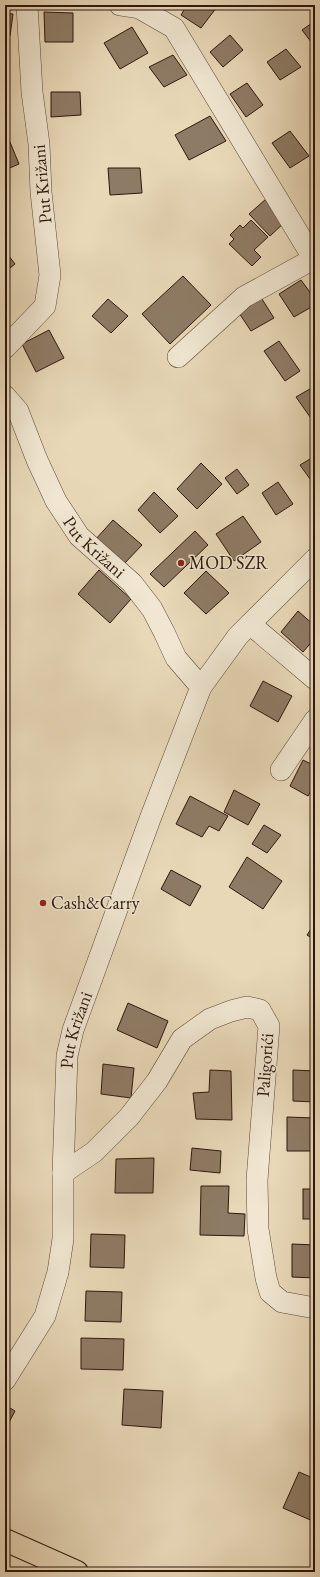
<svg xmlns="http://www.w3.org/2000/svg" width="320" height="1577" viewBox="0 0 320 1577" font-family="'EB Garamond',serif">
	<rect width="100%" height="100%" fill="#e8d8b8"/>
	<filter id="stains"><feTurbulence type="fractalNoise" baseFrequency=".005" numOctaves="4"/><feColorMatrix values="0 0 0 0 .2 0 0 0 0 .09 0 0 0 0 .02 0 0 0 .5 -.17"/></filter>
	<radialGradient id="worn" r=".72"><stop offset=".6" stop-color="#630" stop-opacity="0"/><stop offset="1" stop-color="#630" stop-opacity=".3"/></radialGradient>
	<g fill="#8e7b65" stroke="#2d170c">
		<path d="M187 5H214L217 7 201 28 181 15Z"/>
		<path d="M44 12 73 13V42H45Z"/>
		<path d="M5 13 13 14 10 36H5Z"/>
		<path d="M315 21V47L302 30Z"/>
		<path d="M132 27 148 53 120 69 104 43Z"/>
		<path d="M230 35 243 50 223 67 210 52Z"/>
		<path d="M286 49 301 67 280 80 267 62Z"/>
		<path d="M173 55 187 75 164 87 149 67Z"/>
		<path d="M247 83 263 105 246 117 230 94Z"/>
		<path d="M51 92H80L81 115 51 117Z"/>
		<path d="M210 116 226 141 189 160 175 135Z"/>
		<path d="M5 130 19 164 5 170Z"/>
		<path d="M290 131 309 156 290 168 272 143Z"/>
		<path d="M108 168H140L142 193 110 195Z"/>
		<path d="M266 199 286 221 270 236 249 214Z"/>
		<path d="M251 220 268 237 254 250 261 257 252 266 229 244 234 239 230 235 240 225 243 228Z"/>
		<path d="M5 251 15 264 5 272Z"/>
		<path d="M183 276 211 305 170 344 142 314Z"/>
		<path d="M301 280 315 299V305L294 317 279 294Z"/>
		<path d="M260 296 274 318 251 331 237 310Z"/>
		<path d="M108 299 128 316 111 333 92 316Z"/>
		<path d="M49 330 64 358 36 372 22 344Z"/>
		<path d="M279 341 300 371 285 381 264 351Z"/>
		<path d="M315 386V424L296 397Z"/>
		<path d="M315 456V486L300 465Z"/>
		<path d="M201 463 222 484 197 509 177 489Z"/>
		<path d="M237 469 249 485 237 494 225 478Z"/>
		<path d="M278 482 293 504 276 515 262 493Z"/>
		<path d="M154 492 178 516 160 533 138 510Z"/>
		<path d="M243 516 261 542 234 561 216 534Z"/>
		<path d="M113 520 142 545 123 565 95 540Z"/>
		<path d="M195 531 208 545 164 587 150 574Z"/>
		<path d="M99 570 131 599 110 623 78 594Z"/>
		<path d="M206 571 229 593 206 614 184 593Z"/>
		<path d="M298 611 315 626V638L303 652 281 632Z"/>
		<path d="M263 681 292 696 278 722 250 706Z"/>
		<path d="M303 760 315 766V784L308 796 290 786Z"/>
		<path d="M234 790 260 804 248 825 224 812Z"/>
		<path d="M190 796 228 816 219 831 209 826 202 837 176 824Z"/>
		<path d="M264 825 281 835 267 853 252 844Z"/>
		<path d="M247 857 282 881 263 909 229 887Z"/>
		<path d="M171 870 201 886 190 906 161 889Z"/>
		<path d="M315 923V940L307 935Z"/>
		<path d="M128 1003 168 1021 157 1048 117 1030Z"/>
		<path d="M103 1064 134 1068 131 1098 101 1094Z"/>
		<path d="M210 1070 231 1071 232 1120 196 1119 193 1093 209 1092Z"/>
		<path d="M293 1070 315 1071V1102L293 1101Z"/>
		<path d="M287 1117 315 1118V1151H287Z"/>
		<path d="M192 1148 221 1151 220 1173 190 1170Z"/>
		<path d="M154 1158 153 1193H115L116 1159Z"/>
		<path d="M201 1186H229L228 1213 245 1214 244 1236 200 1235Z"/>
		<rect x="303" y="1189" width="12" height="30"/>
		<path d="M91 1234 125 1235 124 1268 90 1267Z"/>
		<path d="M292 1244 315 1245V1278L292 1277Z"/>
		<path d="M86 1291 122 1292 121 1322 85 1321Z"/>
		<path d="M81 1338 124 1339 123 1370 81 1369Z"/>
		<path d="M124 1389 163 1391 161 1428 122 1425Z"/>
		<path d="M5 1405 15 1411 5 1430Z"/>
		<path d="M299 1472 315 1479V1522L283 1508Z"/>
	</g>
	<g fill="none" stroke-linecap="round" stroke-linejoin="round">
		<defs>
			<g id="minor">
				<path d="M120 5 139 8 174 28 315 261"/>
				<path d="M5 348 45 306 50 275 41 192 39 144 32 92 27 5"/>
				<path d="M178 357 244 297 315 258"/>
				<path id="s1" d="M5 396 18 411 37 460 56 501 79 536 132 583 152 609 164 632 176 658 201 687"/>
				<path d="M250 624 315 679"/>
				<path d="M281 770 315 720"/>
				<path d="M63 1173 94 1152 129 1117 157 1081 182 1039 210 1019 231 1011 247 1007 260 1010 269 1026 257 1180 258 1229 266 1278 270 1292 282 1302 315 1308"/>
				<path id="s2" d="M5 1380 45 1316 58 1272 63 1239V1173L67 1056 73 1030 150 819 201 687 238 636 315 559"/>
			</g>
			<path id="primary" d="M5 1540 77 1572"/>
		</defs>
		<use href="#minor" stroke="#5c4737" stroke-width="22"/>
		<use href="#primary" stroke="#2d170c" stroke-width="24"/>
		<use href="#minor" stroke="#f0e6d1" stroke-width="21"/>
		<use href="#primary" stroke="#e8d8b8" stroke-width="22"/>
	</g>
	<g fill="#8f2418" stroke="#f0e6d1" stroke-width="1.5">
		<circle cx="181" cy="563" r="4"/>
		<circle cx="43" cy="903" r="4"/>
	</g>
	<g text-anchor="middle" stroke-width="3" stroke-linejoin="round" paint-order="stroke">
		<g font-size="18" fill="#2d170c" stroke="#f0e6d1">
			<text transform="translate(42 184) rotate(-95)" y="6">Put Križani</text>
			<text dy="6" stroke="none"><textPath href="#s1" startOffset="178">Put Križani</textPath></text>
			<text dy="6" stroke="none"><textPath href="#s2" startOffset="365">Put Križani</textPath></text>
			<text transform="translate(265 1065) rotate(-86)" y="6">Paligorići</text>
		</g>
		<g font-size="18" fill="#2d170c" stroke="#f0e6d1" text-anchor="start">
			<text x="189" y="569">MOD SZR</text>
			<text x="51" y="909">Cash&amp;Carry</text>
		</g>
	</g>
	<rect width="320" height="1577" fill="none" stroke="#e8d8b8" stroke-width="20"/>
	<rect x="6" y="6" width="308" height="1565" fill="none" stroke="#2d170c" stroke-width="2"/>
	<rect x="10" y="10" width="300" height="1557" fill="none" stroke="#2d170c"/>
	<rect width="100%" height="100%" filter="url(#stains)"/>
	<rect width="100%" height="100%" fill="url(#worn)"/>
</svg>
